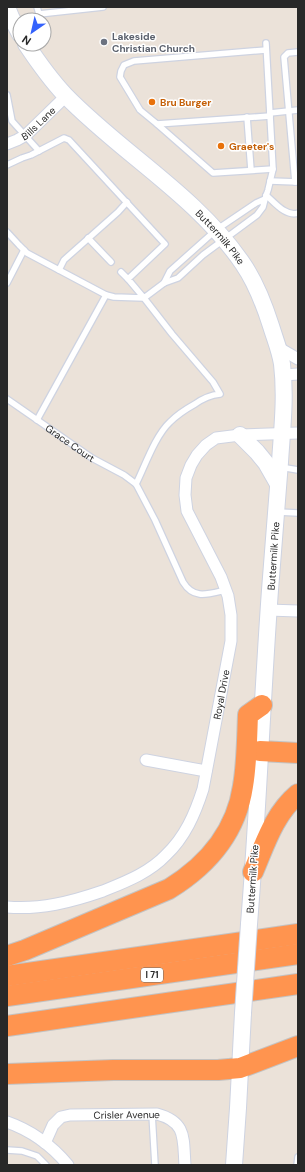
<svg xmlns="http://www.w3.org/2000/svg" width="305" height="1172" viewBox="0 0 305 1172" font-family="'DM Sans',sans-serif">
	<rect width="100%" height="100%" fill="#ebe2d9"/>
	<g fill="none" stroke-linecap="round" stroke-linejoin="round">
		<defs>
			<g id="lane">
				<path d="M37 7 39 14 103 7"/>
				<path d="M266 50 134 61 124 65 121 71 120 77 140 110 157 124 270 116"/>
				<path d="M7 95 12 121 39 151"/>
				<path d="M270 113 298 110"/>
				<path d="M247 117 251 170"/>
				<path d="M157 124 213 173 273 169"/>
				<path d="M7 165 22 158 31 155 64 138 69 140 165 244 128 279 144 298 164 283 178 278 203 255 257 215 263 207 265 199 268 190 273 169 266 43"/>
				<path d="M270 181 298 182"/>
				<path d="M295 182 284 57 288 53 298 52"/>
				<path d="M266 195C275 203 286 217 298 213"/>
				<path d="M7 232 19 245 27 253 106 295 114 297 144 298 172 334 213 382 220 394C211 395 202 399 195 404 186 409 177 415 170 422 155 436 145 466 136 484L155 520 183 582C194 600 208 594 226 590"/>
				<path d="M88 238 111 262"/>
				<path d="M59 270 64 260 118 212 127 202"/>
				<path d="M121 272 128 279"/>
				<path d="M7 283 24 250"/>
				<path d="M164 283 170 271 216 230 256 203 265 199"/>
				<path id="s1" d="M7 399 92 458 124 475 136 484"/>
				<path d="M37 420 106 295"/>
				<path d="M280 467 298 470"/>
				<path d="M278 512 298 513"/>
				<path d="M152 1114 155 1165"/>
				<path d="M7 1150 22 1151 37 1156 46 1165"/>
				<path d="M297 1165 298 1157"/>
			</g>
			<g id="street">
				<path id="s2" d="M7 144 17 140 26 135 66 96"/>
				<path d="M279 348 298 359"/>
				<path d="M283 375 298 374"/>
				<path d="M268 610 298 611"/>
				<path d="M146 760 206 771"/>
				<path id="s3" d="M7 907C40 910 71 902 103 891 125 882 149 873 166 855 185 837 195 814 203 789L231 641V615L228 596 221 577 187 511 185 495 186 478 191 465 197 455 206 445 216 438 240 435 298 433"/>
				<path d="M7 1122C30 1130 52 1146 68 1165"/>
				<path id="s4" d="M45 1143 53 1125 61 1117 70 1115 157 1114C187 1122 183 1139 185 1165"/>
			</g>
			<g id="secondary">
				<path d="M7 7 11 17 20 34"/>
				<path id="s5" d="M26 44C38 62 50 79 65 95 121 153 197 196 243 264 256 283 264 304 271 326 275 339 280 351 282 364 286 397 282 430 280 462 277 505 273 547 270 590 262 701 258 813 249 924"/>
				<path d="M240 435 257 452 266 463 278 484"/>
				<path d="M234 1165 238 1108 243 1013"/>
			</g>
			<g id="highway">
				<path d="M260 751 298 753"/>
				<path d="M253 872C265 844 274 814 298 794"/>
				<path d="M7 956 25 950 169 889C208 865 236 833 243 786 247 763 247 738 248 715L262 705"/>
				<path d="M7 976 298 934"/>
				<path d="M7 996 298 954"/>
				<path d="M7 1026 298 984"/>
				<path d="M7 1074 113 1070H218L240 1068 298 1046"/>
			</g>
		</defs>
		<use href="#lane" stroke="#ced3e1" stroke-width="8"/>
		<use href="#street" stroke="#ced3e1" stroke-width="13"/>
		<use href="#secondary" stroke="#ced3e1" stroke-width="18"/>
		<use href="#highway" stroke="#c3c3c3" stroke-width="22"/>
		<use href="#lane" stroke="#fff" stroke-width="5.5"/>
		<use href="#street" stroke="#fff" stroke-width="11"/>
		<use href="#secondary" stroke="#fff" stroke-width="16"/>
		<use href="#highway" stroke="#ff944f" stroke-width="20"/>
		<defs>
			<path id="secondary-bridge" d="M243 1013 249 924"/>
		</defs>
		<use href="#secondary-bridge" stroke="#ced3e1" stroke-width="18" stroke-linecap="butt"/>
		<use href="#secondary-bridge" stroke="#fff" stroke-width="16"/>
	</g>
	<circle fill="#6b7280" stroke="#fff" stroke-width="1.5" cx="104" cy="42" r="4"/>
	<g fill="#e8710a" stroke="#fff" stroke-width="1.5">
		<circle cx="152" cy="102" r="4"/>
		<circle cx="221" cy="146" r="4"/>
	</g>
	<g text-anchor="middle" stroke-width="3" stroke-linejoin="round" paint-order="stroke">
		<rect fill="#fff" stroke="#686868" stroke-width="1" x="141" y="968" width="22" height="14" rx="3"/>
		<g font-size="9" font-weight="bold" fill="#282828">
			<text x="152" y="978">I 71</text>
		</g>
		<g font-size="10" font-weight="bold" fill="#5b616d" stroke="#fff" text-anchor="start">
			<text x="112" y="40">Lakeside<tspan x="112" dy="12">Christian Church</tspan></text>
		</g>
		<g font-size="10" font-weight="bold" fill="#c56008" stroke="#fff" text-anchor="start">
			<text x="160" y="106">Bru Burger</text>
			<text x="229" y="150">Graeter's</text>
		</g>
		<g font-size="10" fill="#282828" stroke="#fff">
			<text dy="4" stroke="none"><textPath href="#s2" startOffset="38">Bills Lane</textPath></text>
			<text dy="4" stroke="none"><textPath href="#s5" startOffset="275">Buttermilk Pike</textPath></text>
			<text dy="4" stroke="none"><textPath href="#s1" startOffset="77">Grace Court</textPath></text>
			<text transform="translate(273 556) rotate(-86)" y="4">Buttermilk Pike</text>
			<text dy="4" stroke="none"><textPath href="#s3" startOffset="344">Royal Drive</textPath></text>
			<text transform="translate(252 879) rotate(-86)" y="4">Buttermilk Pike</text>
			<text dy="4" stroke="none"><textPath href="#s4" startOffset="97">Crisler Avenue</textPath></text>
		</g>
	</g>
	<rect width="305" height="1172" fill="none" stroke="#282828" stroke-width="16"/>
	<g transform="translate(32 32) rotate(214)"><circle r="19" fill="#ffffff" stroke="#a9a9a9"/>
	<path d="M0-3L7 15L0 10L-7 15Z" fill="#3462fc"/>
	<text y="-6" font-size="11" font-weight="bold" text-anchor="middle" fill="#282828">N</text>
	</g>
</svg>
